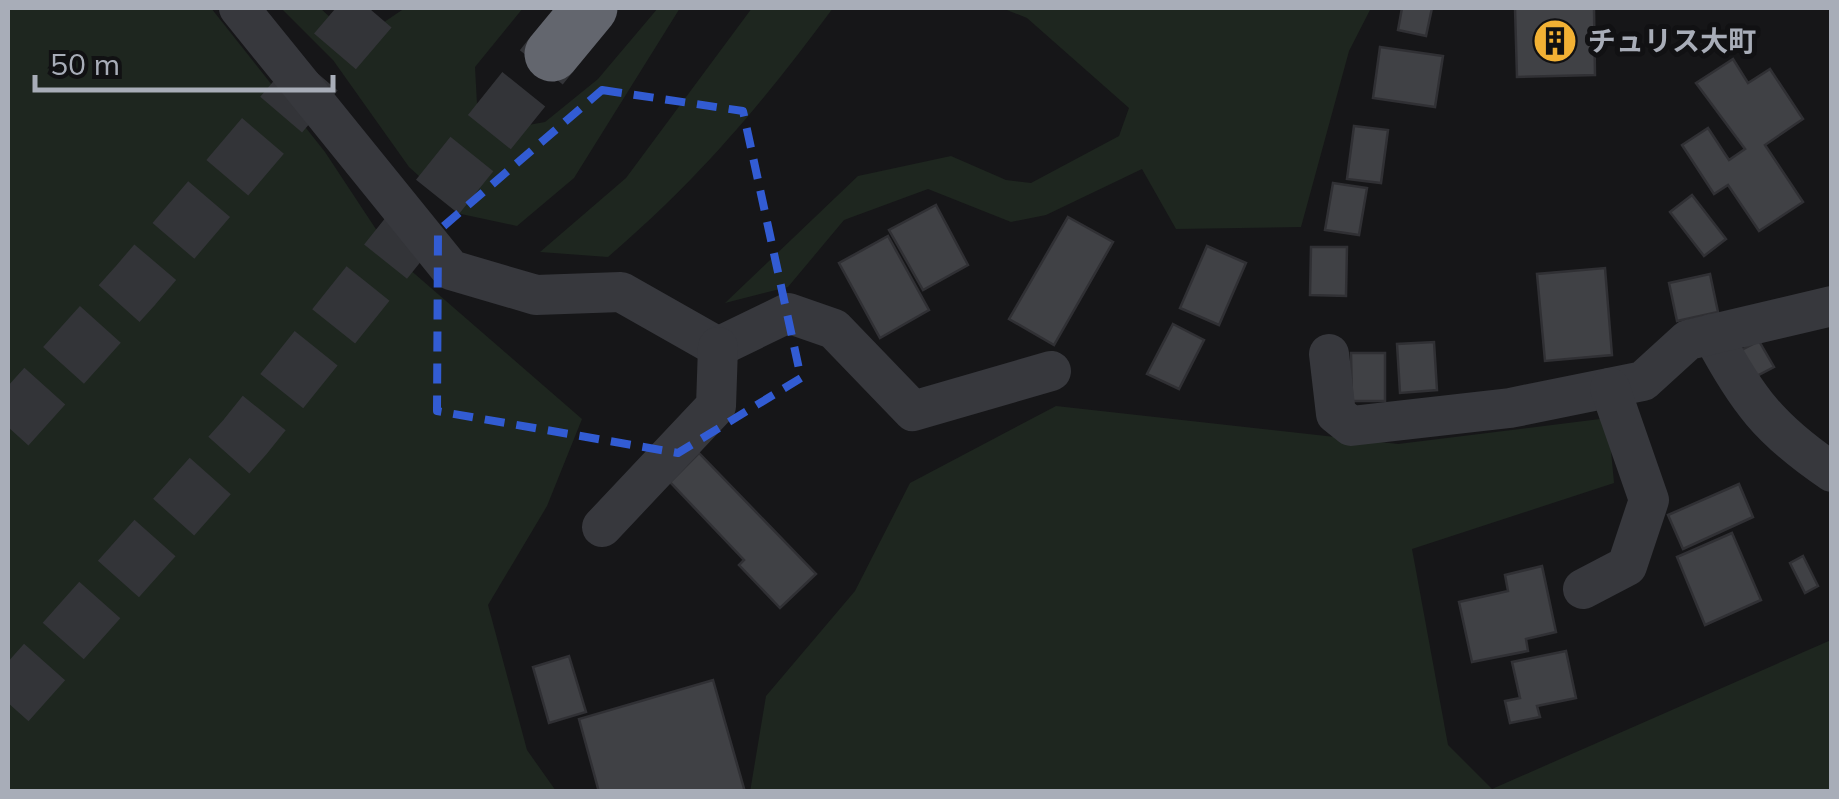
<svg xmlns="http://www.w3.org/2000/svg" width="1839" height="799" viewBox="0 0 1839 799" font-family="Mulish,'Noto Sans JP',sans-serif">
	<rect width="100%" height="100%" fill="#161618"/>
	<g fill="#1e261f">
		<path d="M8 8H211L325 152 393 255 582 419 547 506 488 605 527 750 556 791H8Z"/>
		<path d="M281 8H320L356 41 405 8H523L475 67 477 104 506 129 545 122 598 79 658 8H680L574 178 517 226 461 214 409 167 333 60Z"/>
		<path d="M752 8H833C762 104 699 179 608 257L540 252 626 178Z"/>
		<path d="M1002 8H1371L1349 51 1301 227 1176 229 1142 169 1046 215 1011 222 928 189 844 220 788 287 725 303 858 176 951 156 1006 180 1031 183 1119 136 1129 108 1027 18Z"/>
		<path d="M1056 406 1398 444 1608 418 1614 483 1412 549 1448 745 1492 789 1831 640V791L750 792 766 696 855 591 910 483Z"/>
	</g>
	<g fill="#404145" stroke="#303034" stroke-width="2.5">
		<path d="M1402 8H1432L1426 36 1398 30Z"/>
		<path d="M1515 8H1594L1595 75 1517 77Z"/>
		<path d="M1380 47 1443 56 1435 107 1373 98Z"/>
		<path d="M1733 59 1748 83 1770 69 1803 119 1765 145 1803 202 1759 231 1728 185 1714 194 1682 145 1708 128 1729 160 1745 149 1696 83Z"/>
		<path d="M1354 126 1388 130 1381 183 1347 179Z"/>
		<path d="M1333 183 1367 188 1359 235 1325 230Z"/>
		<path d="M1692 195 1726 239 1704 256 1670 212Z"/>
		<path d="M936 205 968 265 923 290 889 230Z"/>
		<path d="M1068 217 1113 242 1054 345 1009 319Z"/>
		<path d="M888 236 929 310 880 338 839 263Z"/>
		<path d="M1207 246 1246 263 1219 325 1180 308Z"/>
		<path d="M1311 247H1347L1346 296 1310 295Z"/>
		<path d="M1605 268 1612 355 1545 361 1537 274Z"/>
		<path d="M1710 274 1718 312 1677 321 1669 283Z"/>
		<path d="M1173 324 1204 340 1179 389 1147 374Z"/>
		<path d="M1759 341 1774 367 1747 381 1732 355Z"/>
		<path d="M1434 342 1437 390 1400 393 1397 344Z"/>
		<path d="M1351 353H1385V401H1352Z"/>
		<path d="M699 453 816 574 780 608 739 565 744 560 670 482Z"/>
		<path d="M1739 484 1753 517 1683 549 1668 515Z"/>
		<path d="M1732 533 1761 600 1705 625 1677 557Z"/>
		<path d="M1803 556 1818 586 1805 593 1790 563Z"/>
		<path d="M1542 566 1556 632 1526 639 1528 651 1472 662 1459 602 1508 591 1505 575Z"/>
		<path d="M1566 651 1576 698 1537 706 1540 717 1510 723 1505 701 1520 698 1512 662Z"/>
		<path d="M569 656 586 712 549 723 533 667Z"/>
		<path d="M713 680 745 792H599L579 719Z"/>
	</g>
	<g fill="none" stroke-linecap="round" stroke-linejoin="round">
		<g stroke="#333438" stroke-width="55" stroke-dasharray="55 28" stroke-linecap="butt">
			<path d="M8 427 135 286 372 8"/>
			<path d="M8 703 245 437 552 54"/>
		</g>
		<g stroke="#37383d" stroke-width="40">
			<path d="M239 8 451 270 536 295 621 292 718 347"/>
			<path d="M1712 334C1747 400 1770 430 1832 472"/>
			<path d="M718 347 788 313 834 329 913 411 1051 371"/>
			<path d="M1329 354 1336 414 1351 426 1510 408 1643 381 1688 340 1832 306"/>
			<path d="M602 527 716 406 718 347"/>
			<path d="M1583 589 1627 566 1649 500 1610 388"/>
		</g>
		<path stroke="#63666e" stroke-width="55" d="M552 54 590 8"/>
	</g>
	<path fill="none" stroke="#325cd3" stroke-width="8" stroke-dasharray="20 12" stroke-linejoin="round" d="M602 90 743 111 801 378 678 453 437 411 438 231Z"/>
	<defs>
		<symbol id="building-disc" viewBox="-11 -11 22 22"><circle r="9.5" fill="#f2b134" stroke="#111113"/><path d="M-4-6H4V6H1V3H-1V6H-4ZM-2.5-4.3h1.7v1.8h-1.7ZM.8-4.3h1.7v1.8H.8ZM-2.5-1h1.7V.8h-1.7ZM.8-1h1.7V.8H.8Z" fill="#111"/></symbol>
	</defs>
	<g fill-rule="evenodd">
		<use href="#building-disc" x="1530" y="16" width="50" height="50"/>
	</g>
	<g text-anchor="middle" stroke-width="10" stroke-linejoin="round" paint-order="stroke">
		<g font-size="28" font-weight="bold" fill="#a8adb8" stroke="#111113" text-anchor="start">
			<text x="1588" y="51">チュリス大町</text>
		</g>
	</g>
	<rect width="1839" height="799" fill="none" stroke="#a8adb8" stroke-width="20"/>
	<path d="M35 75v15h298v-15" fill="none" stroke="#a8adb8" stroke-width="5"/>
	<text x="50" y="75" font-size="30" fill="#a8adb8" stroke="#111113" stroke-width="8" paint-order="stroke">50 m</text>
</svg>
